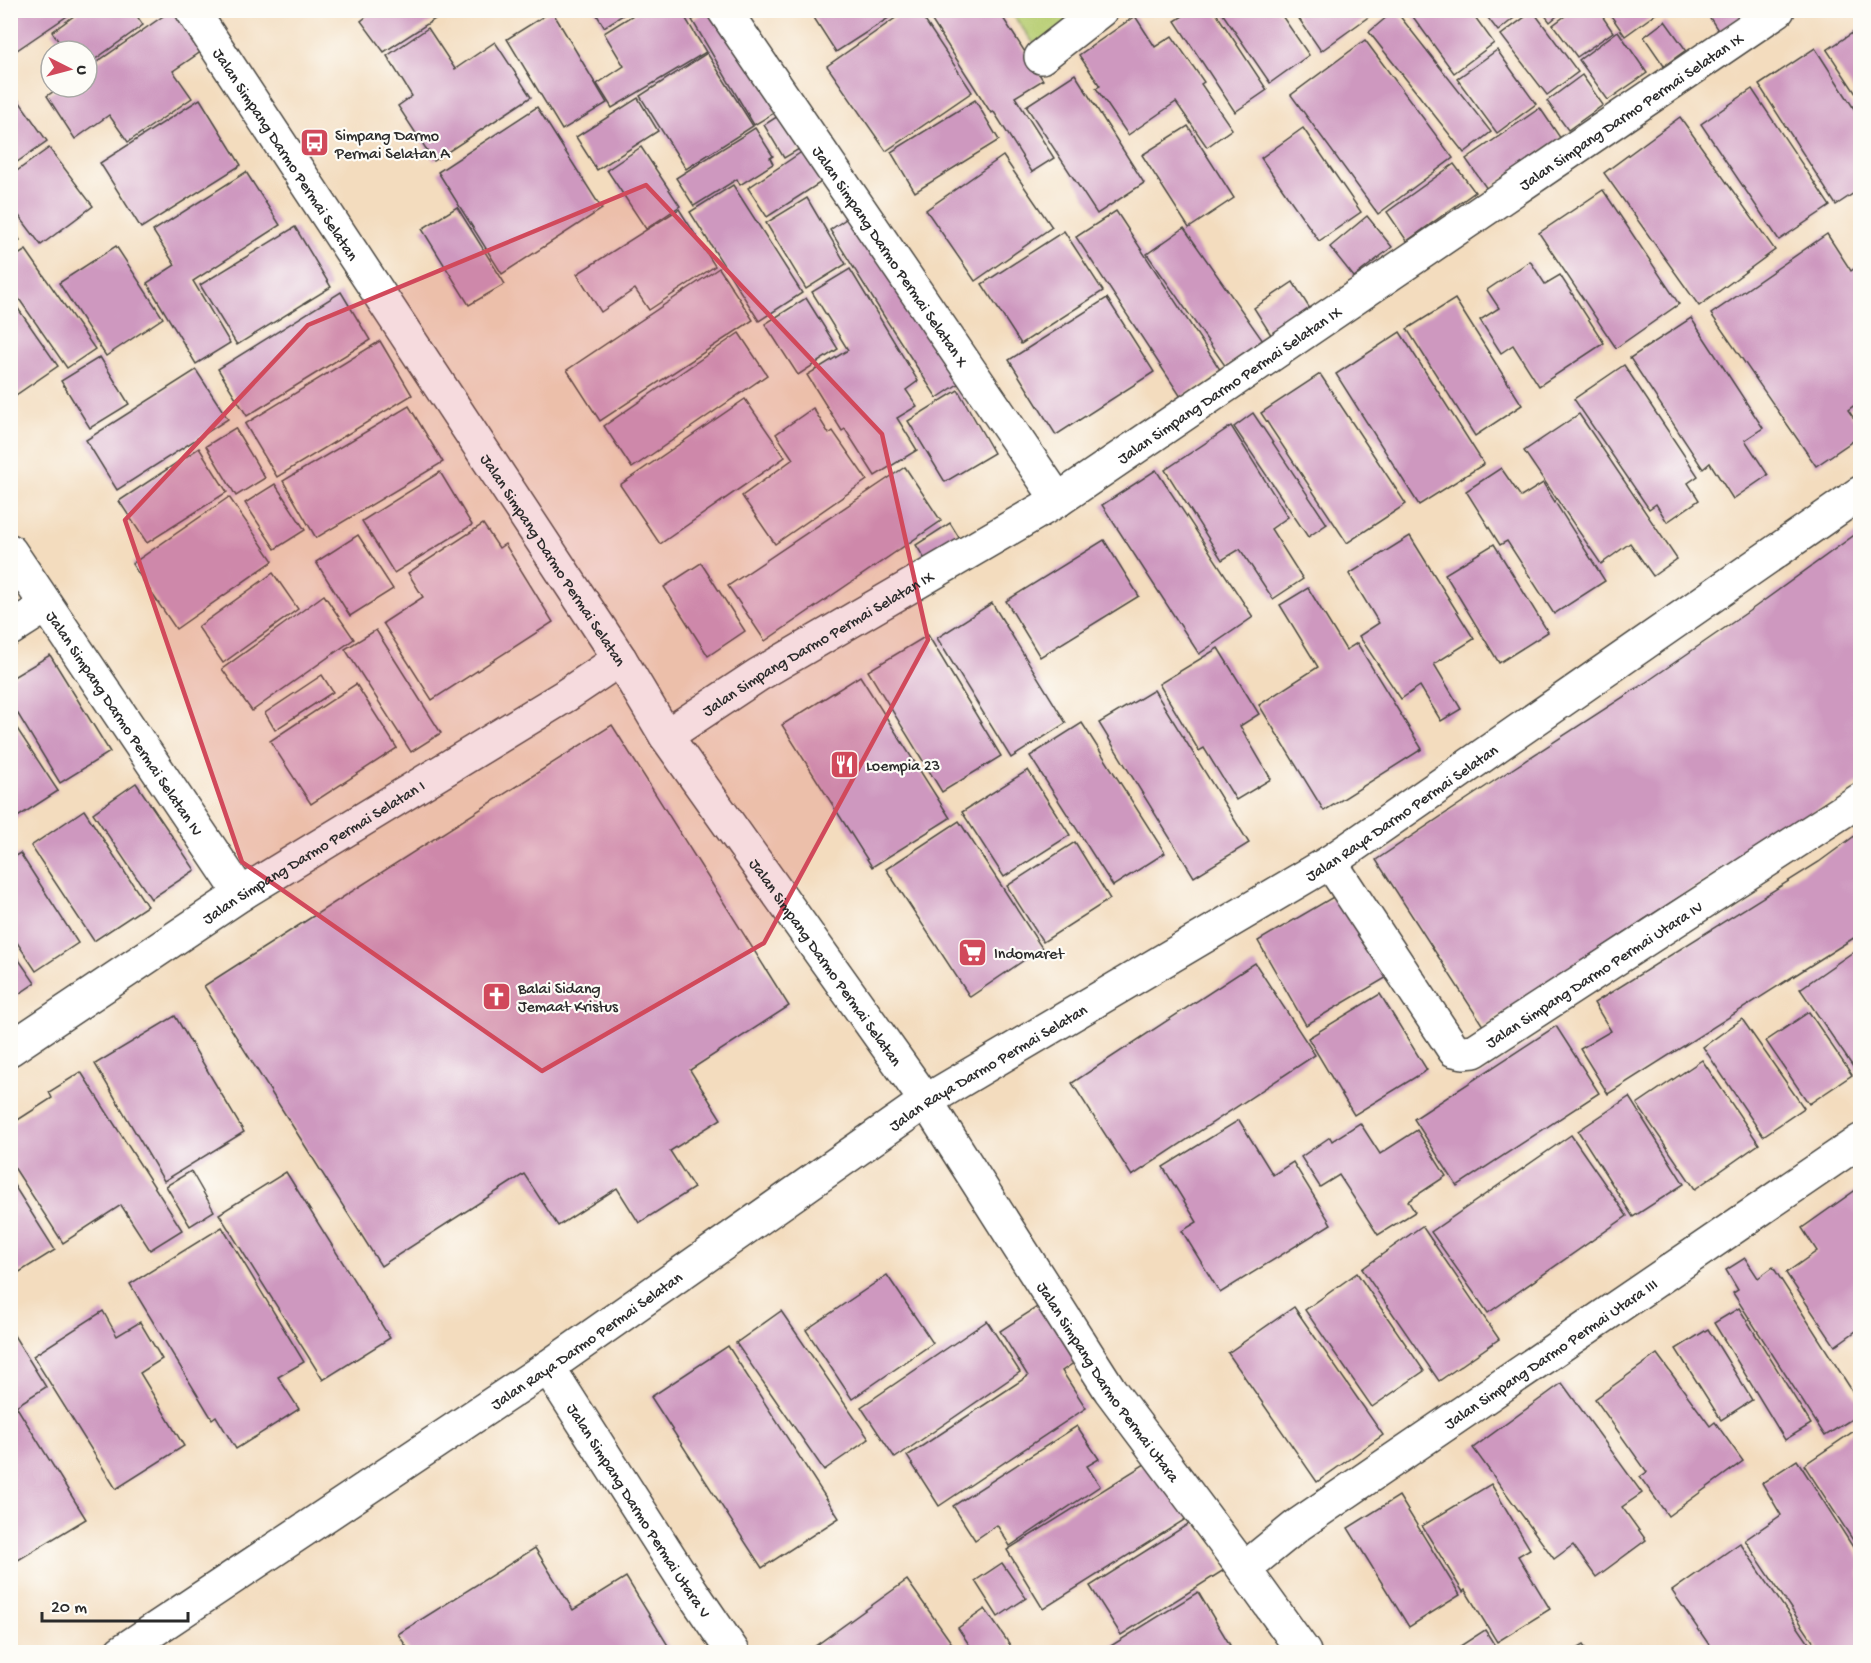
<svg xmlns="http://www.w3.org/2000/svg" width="1871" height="1663" viewBox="0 0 1871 1663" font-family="'Gochi Hand',sans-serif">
	<rect width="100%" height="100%" fill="#fdfcf7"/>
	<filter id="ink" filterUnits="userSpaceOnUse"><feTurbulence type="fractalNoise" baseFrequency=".0167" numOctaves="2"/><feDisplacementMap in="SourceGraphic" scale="12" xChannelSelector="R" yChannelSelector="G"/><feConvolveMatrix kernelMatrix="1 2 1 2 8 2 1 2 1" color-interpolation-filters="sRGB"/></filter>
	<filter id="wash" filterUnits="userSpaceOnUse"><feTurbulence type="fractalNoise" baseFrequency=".008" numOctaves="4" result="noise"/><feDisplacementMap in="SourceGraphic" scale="24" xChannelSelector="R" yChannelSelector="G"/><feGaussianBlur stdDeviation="1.35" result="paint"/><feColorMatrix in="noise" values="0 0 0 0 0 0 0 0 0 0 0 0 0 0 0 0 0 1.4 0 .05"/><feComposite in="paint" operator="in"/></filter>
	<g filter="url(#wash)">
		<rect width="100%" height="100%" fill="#f3dcbe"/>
		<path fill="#b7cd72" stroke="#717c4e" stroke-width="1.5" d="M1010 11H1072L1070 12 1078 24 1040 52Z"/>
		<g id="blocks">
			<g fill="#ce98bf">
				<path d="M10 10H76L14 52 10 47Z"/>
				<path d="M82 10H133L143 25 87 65V51H65L52 32Z"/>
				<path d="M172 10H179L205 49 173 71 192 98 128 142 109 115 75 139 47 96 60 87H87V69Z"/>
				<path d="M375 10H449L384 52 361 21Z"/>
				<path d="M594 10H631L604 27Z"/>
				<path d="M641 10H699L686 19 706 52 612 108 597 84 624 66 604 33Z"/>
				<path d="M708 10H720L779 110 754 125 692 20Z"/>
				<path d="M809 10H901L836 52Z"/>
				<path d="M907 10H918L972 92 886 151 827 66Z"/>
				<path d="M925 10H998L1043 80 1015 97 1054 158 1032 172 994 112 991 113Z"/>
				<path d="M1192 10H1214L1267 90 1235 112 1175 21Z"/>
				<path d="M1220 10H1278L1309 55 1270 83Z"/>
				<path d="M1293 10H1378L1321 51Z"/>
				<path d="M1395 10 1491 132 1464 153 1369 32Z"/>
				<path d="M1408 10H1470L1494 43 1454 73Z"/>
				<path d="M1482 10H1524L1498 31Z"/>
				<path d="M1541 10H1564L1550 22Z"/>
				<path d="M1573 10H1598L1613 32 1577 57 1553 25Z"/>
				<path d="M1607 10H1661L1625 36Z"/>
				<path d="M1705 10H1752L1719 32Z"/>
				<path d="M552 11 607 103 562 130 507 39Z"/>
				<path d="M1533 11 1578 72 1547 95 1501 35Z"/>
				<path d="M1135 16 1155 47 1172 36 1204 82 1201 84 1232 129 1207 147 1176 102 1128 135 1096 88 1100 86 1079 55Z"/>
				<path d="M1665 21 1686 50 1664 66 1644 37Z"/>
				<path d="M428 28 455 69 495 42 531 97 434 161 398 106 412 96 387 56Z"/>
				<path d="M1860 28V100L1827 50Z"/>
				<path d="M1618 31 1647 73 1608 100 1579 60Z"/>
				<path d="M1365 40 1453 158 1378 214 1291 95Z"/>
				<path d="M1815 48 1860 118V189L1836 205 1759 85Z"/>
				<path d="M1497 50 1536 104 1497 133 1457 79Z"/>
				<path d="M707 53 753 126 686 169 640 96Z"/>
				<path d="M1075 74 1144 183 1097 214 1026 106Z"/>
				<path d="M1582 75 1603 105 1568 130 1547 101Z"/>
				<path d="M10 88 47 141 10 167Z"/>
				<path d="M1752 89 1830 206 1779 240 1701 124Z"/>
				<path d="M638 98 658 131 597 170 576 137Z"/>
				<path d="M200 99 241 165 141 228 100 163Z"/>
				<path d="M975 100 999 140 915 192 891 152Z"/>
				<path d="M537 107 602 209 502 274 438 172Z"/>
				<path d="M1540 108 1561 139 1487 189 1466 159Z"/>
				<path d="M789 109 811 142 784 158 764 125Z"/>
				<path d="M1680 117 1775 250 1699 306 1604 173Z"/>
				<path d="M1188 126 1234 198 1189 228 1142 155Z"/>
				<path d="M755 128 773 156 770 158 773 164 740 185 737 179 694 206 676 178Z"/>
				<path d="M1303 128 1361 212 1319 241 1261 158Z"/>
				<path d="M641 147 680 206 646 229 607 170Z"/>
				<path d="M49 148 93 206 41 245 10 204V176Z"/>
				<path d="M806 149 826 179 767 217 748 188Z"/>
				<path d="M1003 156 1052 227 975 281 926 210Z"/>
				<path d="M1454 164 1475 192 1407 241 1387 212Z"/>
				<path d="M246 172 280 225 193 281 230 343 196 364 147 283 175 265 153 231Z"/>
				<path d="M733 185 802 293 759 321 690 212Z"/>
				<path d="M1603 190 1679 304 1616 348 1539 233Z"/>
				<path d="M807 198 846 264 806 289 766 223Z"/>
				<path d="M457 207 505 284 469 305 422 229Z"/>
				<path d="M679 209 715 266 649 310 635 289 601 312 577 274Z"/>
				<path d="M859 210 970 376 937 398 887 321 830 230Z"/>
				<path d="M1116 211 1221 371 1181 397 1076 237Z"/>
				<path d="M1367 216 1392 247 1354 277 1330 247Z"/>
				<path d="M10 226 20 240 10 247Z"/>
				<path d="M295 227 331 287 237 345 200 285Z"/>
				<path d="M1184 228 1263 341 1226 367 1147 254Z"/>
				<path d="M1064 231 1103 291 1021 344 982 284Z"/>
				<path d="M1827 234 1851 271 1860 264V401L1848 410 1860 427V436L1816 466 1711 314Z"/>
				<path d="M116 246 163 318 106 356 59 283Z"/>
				<path d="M26 250 95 349 67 368 10 286V260Z"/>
				<path d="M1530 261 1545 284 1560 275 1604 343 1539 386 1513 345 1501 353 1480 320 1499 308 1487 290Z"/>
				<path d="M719 268 753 320 600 421 567 370Z"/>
				<path d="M850 269 918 381 906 390 917 406 897 418 917 450 875 476 845 429 842 431 807 375 848 350 812 292Z"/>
				<path d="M1293 282 1312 312 1273 338 1254 308Z"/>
				<path d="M341 292 370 340 247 416 218 369Z"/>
				<path d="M10 297 58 366 10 399Z"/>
				<path d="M806 298 838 349 798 375 765 324Z"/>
				<path d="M1107 298 1154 372 1056 435 1009 360Z"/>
				<path d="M1455 299 1522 405 1475 436 1407 329Z"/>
				<path d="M1691 318 1763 428 1745 440 1768 475 1733 499 1710 463 1703 469 1630 358Z"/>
				<path d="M1400 332 1484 464 1419 505 1336 374Z"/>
				<path d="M739 333 767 375 632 468 604 426Z"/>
				<path d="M380 341 412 395 277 477 245 424Z"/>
				<path d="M100 357 129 404 90 428 61 381Z"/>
				<path d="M1624 365 1698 476 1688 483 1699 500 1667 522 1656 504 1649 509 1574 399Z"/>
				<path d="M196 370 228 419 117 490 86 440Z"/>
				<path d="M1320 374 1406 504 1347 543 1261 413Z"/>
				<path d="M958 390 994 453 945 482 908 421Z"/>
				<path d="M745 399 785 457 660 544 620 485Z"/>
				<path d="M409 406 443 462 316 538 283 481Z"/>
				<path d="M813 408 829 434 833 431 867 480 775 544 742 496 793 459 776 434Z"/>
				<path d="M1253 413 1327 524 1308 537 1234 427Z"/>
				<path d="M1579 414 1677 559 1653 576 1630 543 1601 564 1524 451Z"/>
				<path d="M1231 426 1288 517 1271 529 1303 579 1273 599 1240 549 1222 560 1165 470Z"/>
				<path d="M235 428 265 478 236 496 206 446Z"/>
				<path d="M199 448 227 492 147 543 119 501Z"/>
				<path d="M905 467 941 521 765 641 728 586Z"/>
				<path d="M1501 468 1521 497 1543 483 1605 581 1554 614 1507 541 1500 545 1466 491Z"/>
				<path d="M1156 470 1253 617 1199 654 1102 505Z"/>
				<path d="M440 472 472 525 394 573 362 521Z"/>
				<path d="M275 484 305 530 275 549 245 503Z"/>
				<path d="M229 497 273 561 176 629 132 564Z"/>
				<path d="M950 523 963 544 929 566 916 545Z"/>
				<path d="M483 524 499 548 505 544 553 622 432 700 383 623 423 597 408 573Z"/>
				<path d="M1860 531V782L1645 919 1483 1026 1376 860 1500 777 1645 683 1755 607Z"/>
				<path d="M358 535 393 589 350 616 316 562Z"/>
				<path d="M1410 536 1474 639 1434 664 1461 709 1441 721 1420 686 1401 699 1359 636 1379 623 1349 574Z"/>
				<path d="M1104 540 1139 596 1040 657 1006 601Z"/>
				<path d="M1494 544 1548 632 1499 663 1445 574Z"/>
				<path d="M701 563 745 631 708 656 664 587Z"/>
				<path d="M273 573 298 609 223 663 198 627Z"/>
				<path d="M1308 588 1346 650 1357 643 1422 749 1324 811 1259 705 1318 667 1280 605Z"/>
				<path d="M324 595 354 639 252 711 222 669Z"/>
				<path d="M992 603 1066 723 1011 758 937 638Z"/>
				<path d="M376 630 441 733 411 752 345 649Z"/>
				<path d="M928 635 1001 756 942 792 868 671Z"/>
				<path d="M1218 648 1259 714 1240 726 1271 779 1236 800 1204 748 1199 751 1159 684Z"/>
				<path d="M50 655 110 752 60 783 10 701V679Z"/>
				<path d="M322 675 333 692 275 730 265 713Z"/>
				<path d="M860 676 950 818 872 867 782 725Z"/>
				<path d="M356 684 397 748 311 804 270 741Z"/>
				<path d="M1154 690 1249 843 1194 877 1099 723Z"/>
				<path d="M10 718 58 791 13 820 10 815Z"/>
				<path d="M1082 723 1165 853 1113 886 1030 756Z"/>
				<path d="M612 725 789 1006 690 1070 721 1119 670 1151 694 1188 639 1223 617 1188 558 1226 524 1174 381 1266 204 986Z"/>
				<path d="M1028 770 1070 835 1004 877 962 812Z"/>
				<path d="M136 783 195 870 151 899 93 813Z"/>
				<path d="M84 810 147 906 94 941 31 846Z"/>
				<path d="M959 821 1042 948 970 997 886 869Z"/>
				<path d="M1860 832V934L1608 1094 1580 1049 1611 1031 1594 1003 1819 862Z"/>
				<path d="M1075 842 1110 899 1043 942 1007 886Z"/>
				<path d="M20 853 78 943 36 971 10 932V859Z"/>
				<path d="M1340 893 1389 976 1306 1025 1258 941Z"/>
				<path d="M10 947 35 983 10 1000Z"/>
				<path d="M1856 950 1860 956V1077L1800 989Z"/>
				<path d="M1255 963 1315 1055 1132 1176 1072 1083Z"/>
				<path d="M1380 994 1427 1070 1354 1115 1308 1038Z"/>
				<path d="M1809 1012 1852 1075 1809 1104 1766 1041Z"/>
				<path d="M175 1016 244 1132 164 1181 95 1064Z"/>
				<path d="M1742 1019 1804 1108 1763 1136 1703 1047Z"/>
				<path d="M1556 1026 1599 1093 1457 1186 1414 1119Z"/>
				<path d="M1702 1060 1759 1144 1695 1189 1637 1104Z"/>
				<path d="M81 1072 182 1230 150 1250 121 1205 63 1243 10 1161V1125L52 1098 49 1092Z"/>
				<path d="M1629 1097 1684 1184 1633 1217 1578 1131Z"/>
				<path d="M1239 1120 1273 1175 1293 1162 1331 1224 1220 1293 1182 1231 1197 1222 1163 1167Z"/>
				<path d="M1360 1123 1380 1154 1417 1130 1446 1176 1408 1201 1415 1212 1378 1235 1339 1175 1320 1187 1301 1157 1330 1137 1332 1141Z"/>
				<path d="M1571 1135 1627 1216 1488 1313 1431 1232Z"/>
				<path d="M191 1171 214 1211 190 1226 166 1186Z"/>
				<path d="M286 1172 390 1338 323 1380 219 1214Z"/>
				<path d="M10 1179 55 1250 10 1278Z"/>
				<path d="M1860 1187V1328L1835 1346 1786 1273 1817 1251 1802 1228Z"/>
				<path d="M1422 1226 1499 1339 1439 1381 1362 1269Z"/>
				<path d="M222 1227 304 1362 278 1377 299 1409 236 1449 216 1416 212 1419 130 1284Z"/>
				<path d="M1745 1258 1758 1278 1773 1267 1860 1403V1414L1825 1436 1733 1293 1738 1290 1726 1270Z"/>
				<path d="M1357 1273 1424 1371 1372 1407 1305 1310Z"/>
				<path d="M887 1275 933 1343 852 1399 806 1330Z"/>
				<path d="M1045 1302 1081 1358 1062 1371 1086 1408 939 1506 907 1456 1028 1376 1000 1331Z"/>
				<path d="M1294 1307 1383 1435 1317 1482 1228 1353Z"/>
				<path d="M1739 1308 1811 1424 1785 1440 1714 1323Z"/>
				<path d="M103 1311 117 1336 140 1322 162 1359 140 1373 184 1446 116 1489 33 1356Z"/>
				<path d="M781 1311 869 1439 824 1470 736 1343Z"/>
				<path d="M987 1321 1020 1372 895 1458 861 1407Z"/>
				<path d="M10 1329 46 1387 16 1406 86 1519 10 1565Z"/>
				<path d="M1708 1329 1752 1400 1721 1420 1676 1349Z"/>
				<path d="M728 1346 839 1518 762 1568 651 1397Z"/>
				<path d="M1657 1354 1710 1426 1715 1422 1743 1461 1668 1516 1640 1477 1647 1472 1595 1399Z"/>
				<path d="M1562 1383 1642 1493 1622 1507 1646 1540 1596 1577 1573 1545 1554 1559 1473 1448Z"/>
				<path d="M1077 1426 1099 1459 1087 1466 1100 1486 1010 1546 997 1525 975 1540 953 1506Z"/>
				<path d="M1860 1427V1551L1804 1465Z"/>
				<path d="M1156 1457 1192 1515 1043 1609 1007 1550Z"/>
				<path d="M1797 1460 1860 1558V1652H1820L1745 1540 1781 1515 1762 1483Z"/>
				<path d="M1491 1484 1530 1549 1518 1556 1550 1609 1497 1642 1465 1590 1463 1592 1422 1526Z"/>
				<path d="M1399 1496 1460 1595 1409 1627 1348 1528Z"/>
				<path d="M1193 1521 1224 1570 1121 1635 1090 1586Z"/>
				<path d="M1740 1543 1815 1652H1714L1672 1591Z"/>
				<path d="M535 1548 573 1610 626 1577 672 1652H410L398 1634Z"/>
				<path d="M1002 1563 1026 1598 998 1617 975 1581Z"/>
				<path d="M907 1580 958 1652H817L814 1647Z"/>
				<path d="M1198 1592 1230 1645 1218 1652H1101Z"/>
				<path d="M985 1609 1015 1652H974L958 1628Z"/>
				<path d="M1485 1630 1499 1652H1451Z"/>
				<path d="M1583 1645 1588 1652H1571Z"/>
			</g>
		</g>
	</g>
	<g filter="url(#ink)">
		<use href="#blocks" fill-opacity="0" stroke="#494641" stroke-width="1.5"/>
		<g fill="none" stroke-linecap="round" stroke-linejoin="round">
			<defs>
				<g id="minor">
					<path id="s1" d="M192 10 620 659 666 736 926 1101 1110 1390 1244 1569 1304 1652"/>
					<path id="s2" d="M724 10 1058 500"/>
					<path d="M1041 57 1101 10"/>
					<path id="s3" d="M10 551 241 894"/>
					<path d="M10 629 46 606"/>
					<path id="s4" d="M666 736 758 675 1058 500 1778 10"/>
					<path id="s5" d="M1330 862 1454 1050 1463 1052 1474 1051 1860 800"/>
					<path id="s6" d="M10 1049 241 894 565 696 620 659"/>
					<path id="s7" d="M548 1367 686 1583 733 1652"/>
					<path id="s8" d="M1244 1569 1298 1525 1860 1141"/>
					<path id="s9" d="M121 1652 548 1367 926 1101 1330 862 1860 493"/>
				</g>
			</defs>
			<use href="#minor" stroke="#494641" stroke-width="36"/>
			<use href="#minor" stroke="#fff" stroke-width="33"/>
		</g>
	</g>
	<path fill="#d1495b" fill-opacity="0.2" stroke="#d1495b" stroke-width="4.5" stroke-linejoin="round" d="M646 185 882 434 928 640 764 943 542 1071 242 862 125 520 308 325Z"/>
	<defs>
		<symbol id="bus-square" viewBox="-11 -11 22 22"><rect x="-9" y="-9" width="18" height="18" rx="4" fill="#d1495b" stroke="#fdfcf7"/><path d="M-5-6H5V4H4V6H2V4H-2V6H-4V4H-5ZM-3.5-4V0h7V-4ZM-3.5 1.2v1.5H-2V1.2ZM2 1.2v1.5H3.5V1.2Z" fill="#fff"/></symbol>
		<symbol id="restaurant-square" viewBox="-11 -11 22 22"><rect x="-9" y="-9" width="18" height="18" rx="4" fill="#d1495b" stroke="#fdfcf7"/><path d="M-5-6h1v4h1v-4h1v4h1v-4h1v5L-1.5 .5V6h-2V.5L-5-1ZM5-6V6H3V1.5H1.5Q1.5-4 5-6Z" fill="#fff"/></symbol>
		<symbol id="supermarket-square" viewBox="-11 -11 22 22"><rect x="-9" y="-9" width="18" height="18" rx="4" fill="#d1495b" stroke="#fdfcf7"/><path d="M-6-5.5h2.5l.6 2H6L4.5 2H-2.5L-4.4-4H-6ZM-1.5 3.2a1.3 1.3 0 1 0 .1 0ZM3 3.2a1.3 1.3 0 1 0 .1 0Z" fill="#fff"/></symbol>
		<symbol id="church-square" viewBox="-11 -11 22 22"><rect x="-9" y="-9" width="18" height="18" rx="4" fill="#d1495b" stroke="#fdfcf7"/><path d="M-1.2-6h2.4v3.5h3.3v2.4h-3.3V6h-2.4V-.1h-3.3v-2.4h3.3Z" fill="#fff"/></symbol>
	</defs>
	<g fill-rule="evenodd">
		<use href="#bus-square" x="298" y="126" width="33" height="33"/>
		<use href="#restaurant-square" x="828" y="748" width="33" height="33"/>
		<use href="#supermarket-square" x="956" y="936" width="33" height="33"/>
		<use href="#church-square" x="480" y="980" width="33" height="33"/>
	</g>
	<g text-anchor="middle" stroke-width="4.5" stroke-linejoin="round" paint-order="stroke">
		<g font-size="16" fill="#2b2b2b" stroke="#fdfcf7">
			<text dy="6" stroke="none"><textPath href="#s4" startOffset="1150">Jalan Simpang Darmo Permai Selatan IX</textPath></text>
			<text dy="6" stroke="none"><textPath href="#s1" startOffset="172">Jalan Simpang Darmo Permai Selatan</textPath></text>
			<text dy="6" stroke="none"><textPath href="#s2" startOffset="297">Jalan Simpang Darmo Permai Selatan X</textPath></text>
			<text dy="6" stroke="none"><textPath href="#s4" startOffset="664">Jalan Simpang Darmo Permai Selatan IX</textPath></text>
			<text dy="6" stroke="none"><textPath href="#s1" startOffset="658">Jalan Simpang Darmo Permai Selatan</textPath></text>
			<text dy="6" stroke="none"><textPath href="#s4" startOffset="178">Jalan Simpang Darmo Permai Selatan IX</textPath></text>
			<text dy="6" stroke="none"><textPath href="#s3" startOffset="207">Jalan Simpang Darmo Permai Selatan IV</textPath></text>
			<text dy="6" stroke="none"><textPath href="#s9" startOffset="1532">Jalan Raya Darmo Permai Selatan</textPath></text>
			<text dy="6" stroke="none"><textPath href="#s6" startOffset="362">Jalan Simpang Darmo Permai Selatan I</textPath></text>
			<text dy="6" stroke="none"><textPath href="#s1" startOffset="1144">Jalan Simpang Darmo Permai Selatan</textPath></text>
			<text dy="6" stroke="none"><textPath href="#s5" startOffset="388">Jalan Simpang Darmo Permai Utara IV</textPath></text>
			<text dy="6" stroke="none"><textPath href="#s9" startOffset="1046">Jalan Raya Darmo Permai Selatan</textPath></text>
			<text dy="6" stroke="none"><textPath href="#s9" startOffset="560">Jalan Raya Darmo Permai Selatan</textPath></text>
			<text dy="6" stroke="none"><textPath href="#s8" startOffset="375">Jalan Simpang Darmo Permai Utara III</textPath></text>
			<text dy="6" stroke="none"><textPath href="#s1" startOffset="1650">Jalan Simpang Darmo Permai Utara</textPath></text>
			<text dy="6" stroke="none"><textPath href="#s7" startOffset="170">Jalan Simpang Darmo Permai Utara V</textPath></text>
		</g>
		<g font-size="16" fill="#2b2b2b" stroke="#fdfcf7" text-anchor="start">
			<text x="335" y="140">Simpang Darmo<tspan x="335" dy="18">Permai Selatan A</tspan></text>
			<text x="866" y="770">Loempia 23</text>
			<text x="994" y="958">Indomaret</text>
			<text x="518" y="993">Balai Sidang<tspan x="518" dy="18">Jemaat Kristus</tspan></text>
		</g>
	</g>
	<rect width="1871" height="1663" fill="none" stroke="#fdfcf7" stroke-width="36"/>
	<g transform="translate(69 69) rotate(96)"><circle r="28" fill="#fdfcf7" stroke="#a9a8a5" stroke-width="1.5"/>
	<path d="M0-4.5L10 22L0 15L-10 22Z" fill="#d1495b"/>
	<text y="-9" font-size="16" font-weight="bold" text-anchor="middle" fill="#2b2b2b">U</text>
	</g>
	<path d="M42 1612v9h146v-9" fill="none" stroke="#2b2b2b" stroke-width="3"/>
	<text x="51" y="1612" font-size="18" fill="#2b2b2b" stroke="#fdfcf7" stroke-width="4.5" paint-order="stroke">20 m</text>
</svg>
